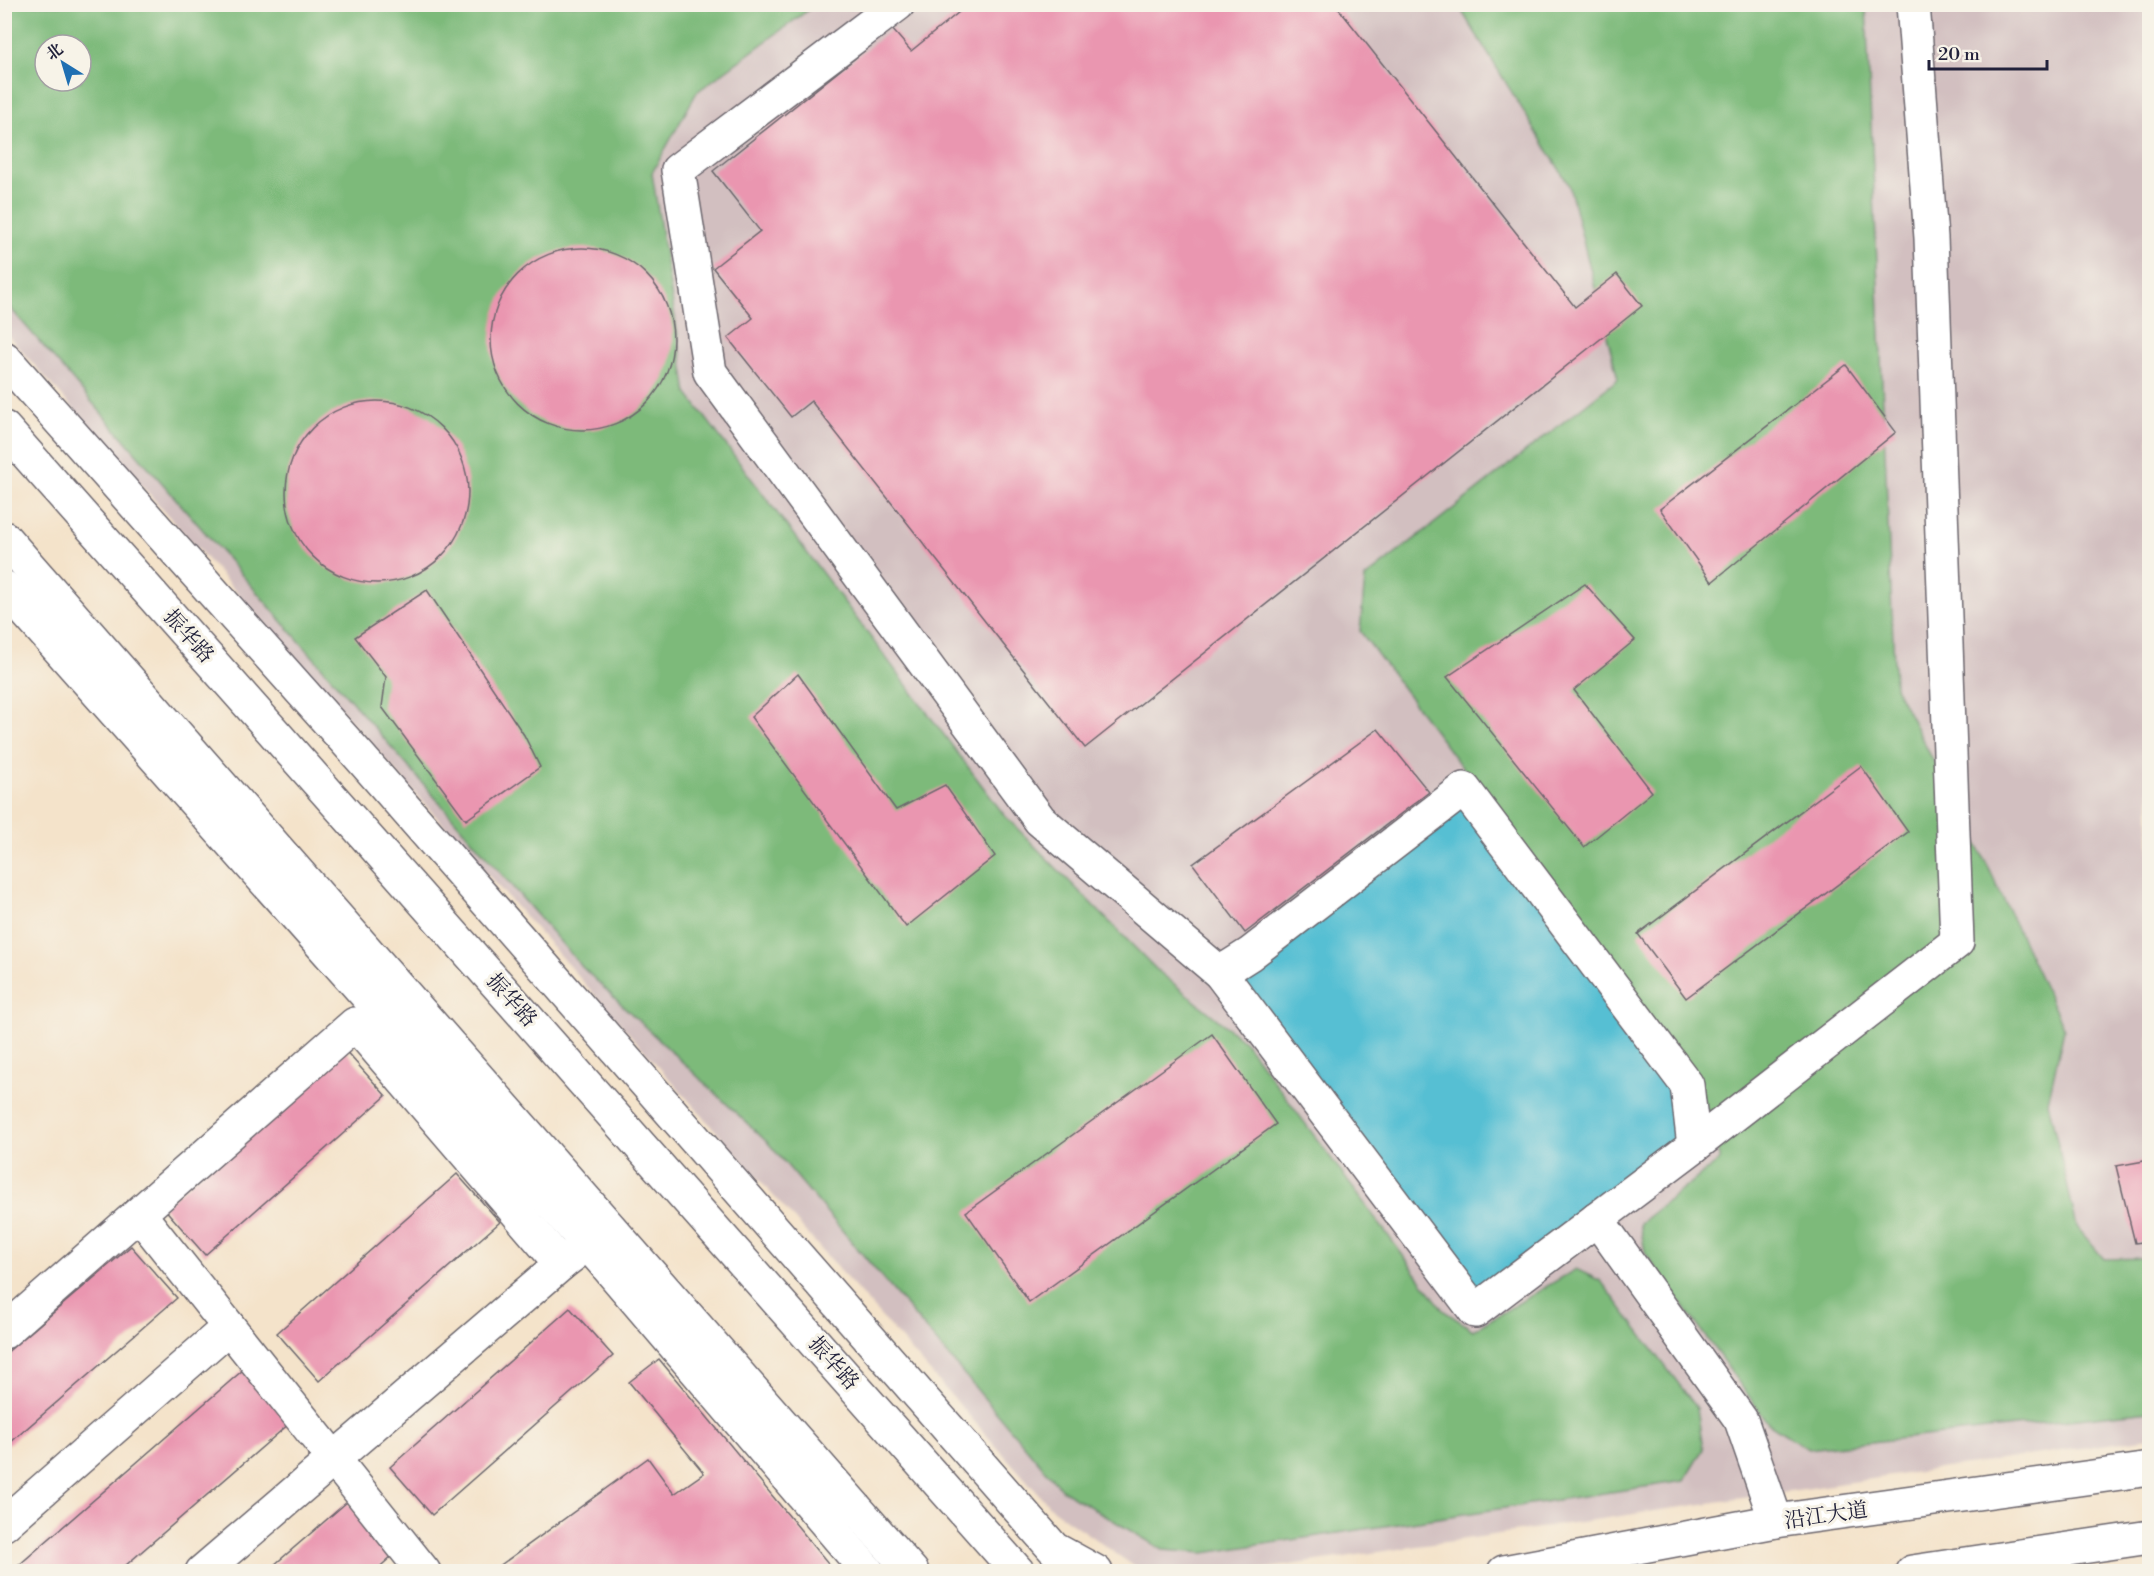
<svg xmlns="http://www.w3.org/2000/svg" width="2154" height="1576" viewBox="0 0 2154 1576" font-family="'Libre Bodoni','Noto Serif SC',serif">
	<rect width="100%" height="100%" fill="#f7f3e8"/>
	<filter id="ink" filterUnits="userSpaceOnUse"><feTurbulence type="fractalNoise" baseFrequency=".0167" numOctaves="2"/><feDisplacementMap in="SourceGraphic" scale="12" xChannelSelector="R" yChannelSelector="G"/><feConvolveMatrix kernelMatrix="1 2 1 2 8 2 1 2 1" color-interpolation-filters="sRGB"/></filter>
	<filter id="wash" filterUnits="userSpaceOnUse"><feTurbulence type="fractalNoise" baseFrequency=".008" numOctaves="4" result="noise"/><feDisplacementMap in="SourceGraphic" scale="24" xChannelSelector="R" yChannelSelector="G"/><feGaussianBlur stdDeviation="1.35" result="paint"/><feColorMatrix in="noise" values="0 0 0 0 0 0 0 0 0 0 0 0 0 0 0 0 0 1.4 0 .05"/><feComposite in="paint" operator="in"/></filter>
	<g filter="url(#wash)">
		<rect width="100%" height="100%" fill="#f4e3ca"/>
		<path fill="#d2bfc0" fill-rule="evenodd" d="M4 5H2149V1438L1249 1571H1144L1131 1564 1053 1510 5 332ZM45 45H81V81H45Z"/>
		<g fill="#7dba7a" stroke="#506e5a" stroke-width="1.5" fill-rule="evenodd">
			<path d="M4 5H815L697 92 652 173 687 393 1005 816 1156 969 1245 1042 1444 1311 1473 1330 1576 1269 1601 1281 1697 1408 1703 1449 1684 1481 1204 1553 1163 1550 1062 1490 769 1144 583 968 5 302ZM45 45H81V81H45Z"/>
			<path d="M1458 5H1866L1895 687 1986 862 2064 1029 2048 1102 2077 1227 2104 1259 2149 1258V1411L1808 1449 1768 1423 1645 1253 1640 1223 1720 1160 1698 1083 1360 631 1365 578 1618 379 1569 185Z"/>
		</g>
		<path fill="#56bfd3" stroke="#3c7087" stroke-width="1.5" d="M1464 789 1687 1085 1694 1146 1475 1311 1220 973Z"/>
		<g id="blocks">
			<g fill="#ea96b0">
				<path d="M969 4H1335L1575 307 1617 274 1642 306 1085 748 811 401 791 417 728 338 753 318 713 268 760 231 713 171 892 29 911 51Z"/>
				<circle cx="582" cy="339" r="91"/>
				<path d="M1846 365 1896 432 1712 582 1660 509Z"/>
				<circle cx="377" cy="492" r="91"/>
				<path d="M1585 584 1635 640 1574 690 1652 792 1584 847 1447 677Z"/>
				<path d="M427 590 524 735 540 767 466 820 382 707 386 677 355 637Z"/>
				<path d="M798 674 896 810 945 785 995 856 906 927 751 717Z"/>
				<path d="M1378 729 1429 792 1245 933 1193 864Z"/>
				<path d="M1861 766 1908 832 1686 998 1638 934Z"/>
				<path d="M1212 1034 1276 1124 1029 1302 966 1212Z"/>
				<path d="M343 1048 386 1096 205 1255 163 1207Z"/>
				<path d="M2150 1160V1241L2135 1243 2116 1166Z"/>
				<path d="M457 1174 500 1222 319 1381 277 1333Z"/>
				<path d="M131 1246 177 1298 4 1448V1355Z"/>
				<path d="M570 1308 613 1356 432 1515 390 1467Z"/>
				<path d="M659 1359 833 1569 829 1572H491L648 1458 674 1494 704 1473 629 1382Z"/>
				<path d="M243 1370 290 1423 118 1572H11Z"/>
				<path d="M347 1502 393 1555 374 1572H266Z"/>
			</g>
		</g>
	</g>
	<g filter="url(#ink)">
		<use href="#blocks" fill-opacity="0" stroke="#6c666d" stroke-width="1.5"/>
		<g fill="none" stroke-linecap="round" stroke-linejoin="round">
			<defs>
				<g id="minor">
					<path d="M898 4 678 170 710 372 1040 820 1220 973 1475 1311 1694 1146 1957 942 1931 238 1913 4"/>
					<path d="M4 358 360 757 1054 1549 1096 1572"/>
					<path d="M4 587 601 1259 868 1572"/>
					<path d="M1220 973 1250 954 1464 789 1687 1085 1694 1146"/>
					<path d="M139 1214 424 1572"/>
					<path d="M1597 1219 1741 1420 1776 1521"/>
					<path d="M4 1332 355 1024 561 1264 587 1244"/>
					<path d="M4 1524 229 1327"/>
					<path d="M202 1572 561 1264"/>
				</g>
				<g id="major">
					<path d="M4 428 1018 1572"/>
					<path d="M4 538 912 1572"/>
					<path d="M1504 1572 1776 1521 2150 1469"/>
					<path d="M1912 1572 2150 1537"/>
				</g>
			</defs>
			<use href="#minor" stroke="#6c666d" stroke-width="36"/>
			<use href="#major" stroke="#6c666d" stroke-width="36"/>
			<use href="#minor" stroke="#fff" stroke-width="33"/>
			<use href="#major" stroke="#fff" stroke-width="33"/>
		</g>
	</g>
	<g text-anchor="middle" stroke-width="6" stroke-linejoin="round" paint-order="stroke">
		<g font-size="21" fill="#22223b" stroke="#f7f3e8">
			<text transform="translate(189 636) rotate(48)" y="7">振华路</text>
			<text transform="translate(512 1000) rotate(48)" y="7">振华路</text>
			<text transform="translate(834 1363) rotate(48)" y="7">振华路</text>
			<text transform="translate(1826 1515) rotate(-8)" y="7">沿江大道</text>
		</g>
	</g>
	<rect width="2154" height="1576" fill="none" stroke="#f7f3e8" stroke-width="24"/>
	<g transform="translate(63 63) rotate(323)"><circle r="28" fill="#f7f3e8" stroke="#a29fa3" stroke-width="1.5"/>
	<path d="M0-4.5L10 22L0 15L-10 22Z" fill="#1f6fb2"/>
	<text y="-9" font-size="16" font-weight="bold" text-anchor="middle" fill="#22223b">北</text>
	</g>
	<path d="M1929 60v9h118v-9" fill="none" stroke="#22223b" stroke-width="3"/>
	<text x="1938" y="60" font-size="18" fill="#22223b" stroke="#f7f3e8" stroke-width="4.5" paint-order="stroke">20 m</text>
</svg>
